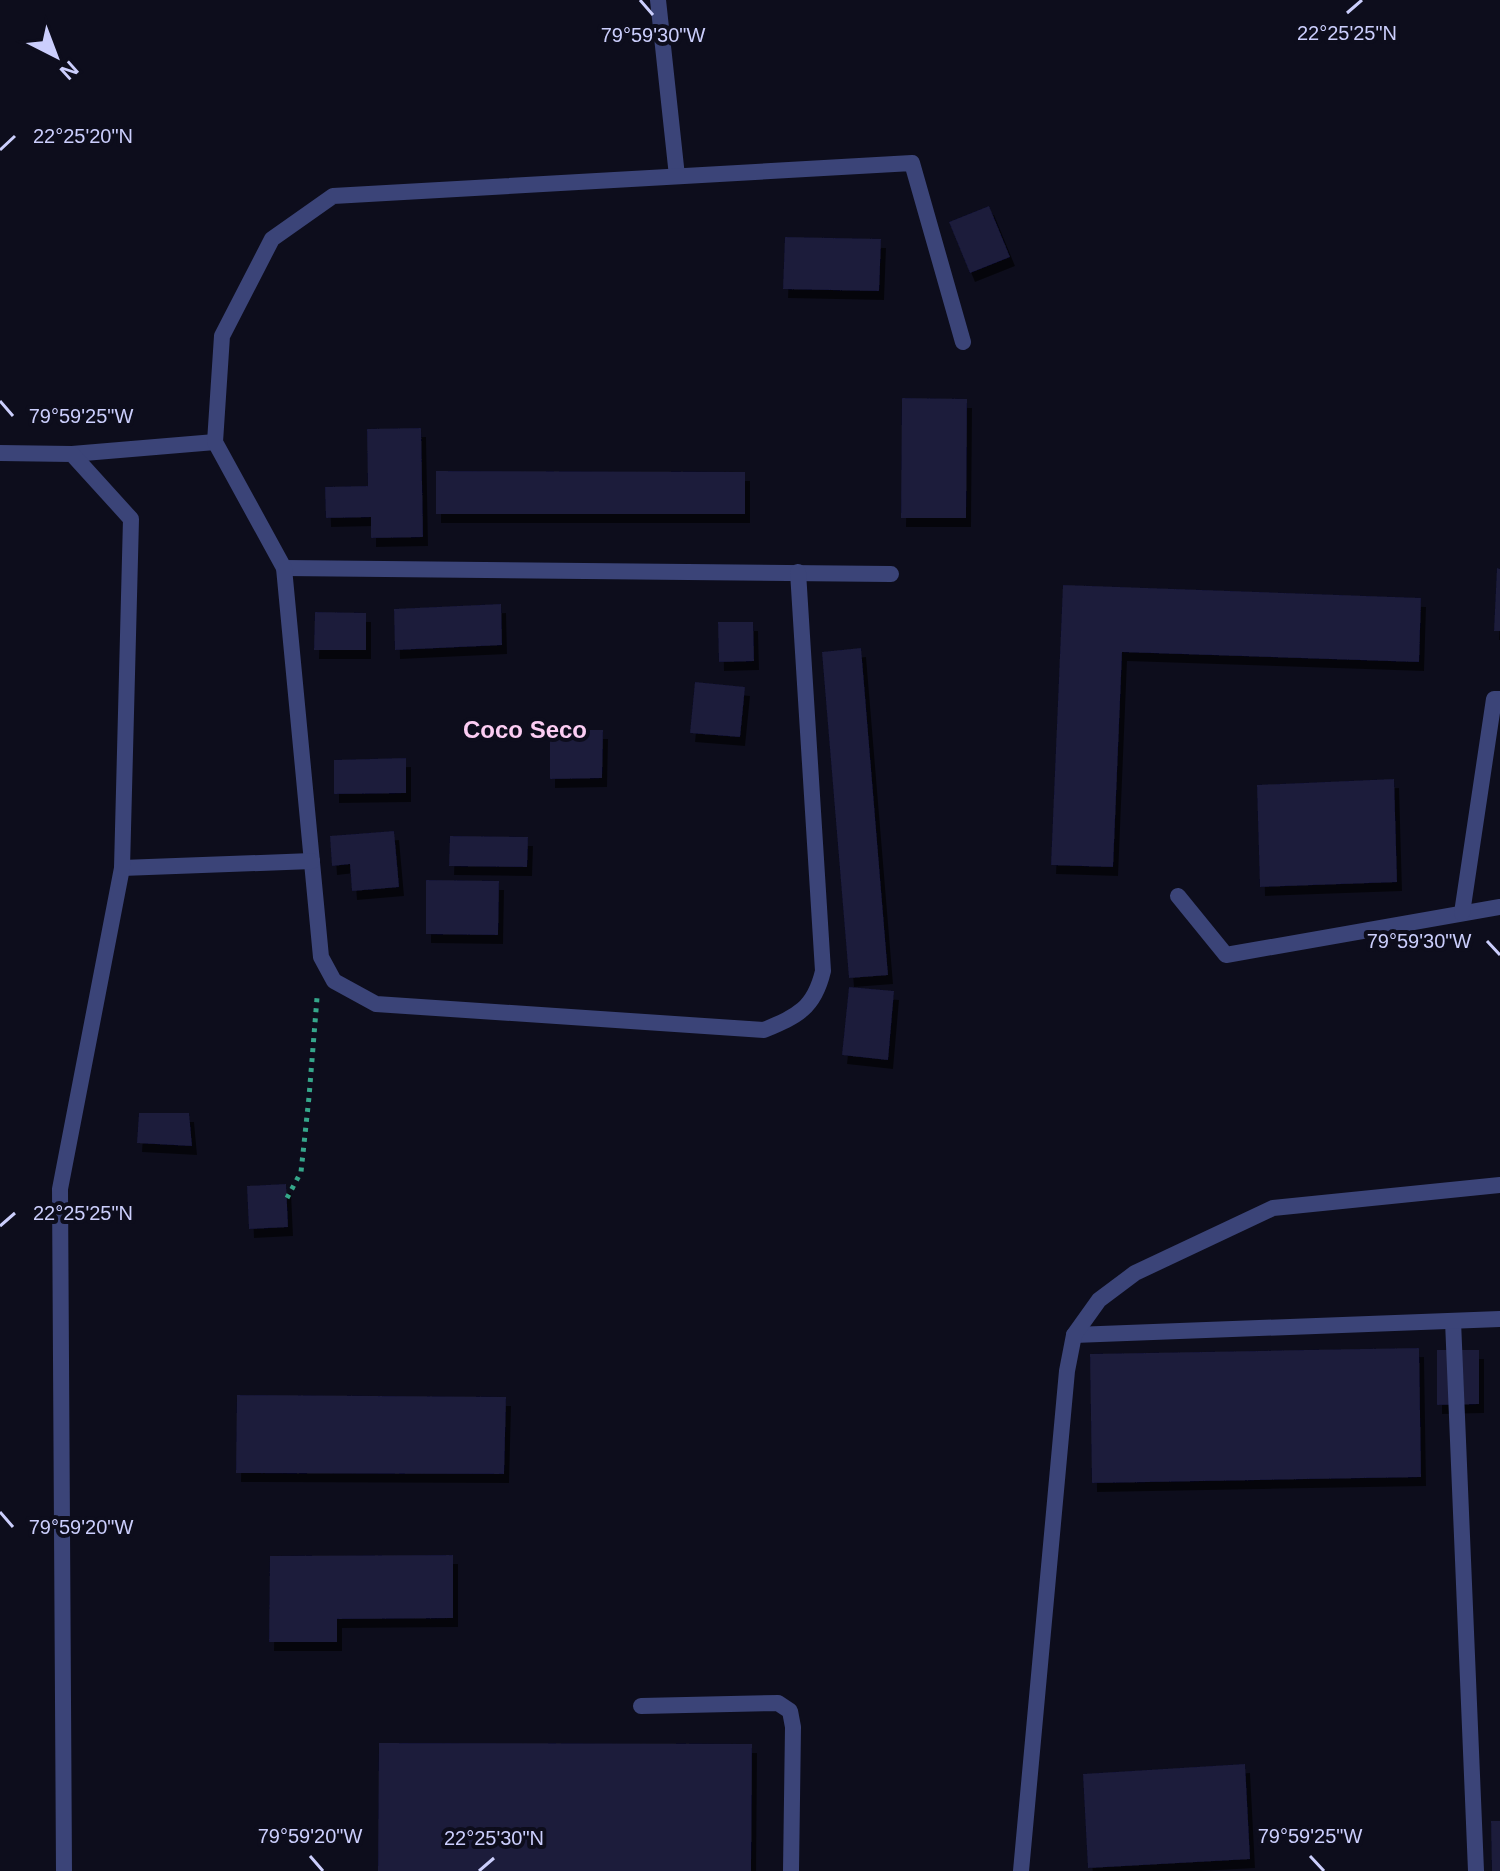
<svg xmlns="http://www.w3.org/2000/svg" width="1500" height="1871" viewBox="0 0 1500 1871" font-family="Helvetica,sans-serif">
	<defs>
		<filter id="shadow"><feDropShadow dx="5" dy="9" stdDeviation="0" flood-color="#0009"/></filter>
	</defs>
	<rect width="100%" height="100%" fill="#0d0d1c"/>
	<g fill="#1a1a3b" filter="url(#shadow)">
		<path d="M989 206 1010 257 970 273 949 222Z"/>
		<path d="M785 237 881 239 879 291 783 289Z"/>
		<path d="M902 398 967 399 966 518H901Z"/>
		<path d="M421 428 423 537 371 538V517L326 518 325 487 368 486 367 429Z"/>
		<path d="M436 471 745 472V514H436Z"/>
		<path d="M1497 568 1500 569V631H1494Z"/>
		<path d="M1063 585 1421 598 1419 662 1122 652 1113 867 1051 865Z"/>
		<path d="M501 604 502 645 395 650 394 609Z"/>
		<path d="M315 612 366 613V650H314Z"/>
		<path d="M718 622H753L754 661 719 662Z"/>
		<path d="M861 648 888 975 849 978 822 652Z"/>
		<path d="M695 682 745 687 740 737 690 733Z"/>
		<path d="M550 730H603L602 778 550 779Z"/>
		<path d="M406 758V793L334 794V760Z"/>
		<path d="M1394 779 1397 882 1260 887 1257 785Z"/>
		<path d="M394 831 399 887 352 891 350 864 332 866 330 836Z"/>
		<path d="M450 836 528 837 527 867 449 866Z"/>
		<path d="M426 880 499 881 498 935 426 934Z"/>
		<path d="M849 987 894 991 888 1060 842 1055Z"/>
		<path d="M139 1113H189L192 1146 137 1143Z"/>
		<path d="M286 1184 288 1227 249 1229 247 1186Z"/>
		<path d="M1419 1348 1421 1477 1092 1483 1090 1354Z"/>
		<path d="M1437 1350H1479V1404L1437 1405Z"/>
		<path d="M237 1395 506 1397 504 1474 236 1473Z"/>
		<path d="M453 1555V1618L337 1619V1642H269L270 1556Z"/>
		<path d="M379 1743 752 1744 751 1871H378Z"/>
		<path d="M1245 1764 1250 1859 1088 1868 1083 1774Z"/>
		<path d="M1491 1821H1500V1871H1492Z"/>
	</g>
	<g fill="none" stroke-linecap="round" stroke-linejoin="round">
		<path stroke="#35a68a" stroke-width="5" stroke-dasharray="4 6" stroke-linecap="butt" d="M287 1198 301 1172 309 1097 317 998"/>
		<g stroke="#3b4478" stroke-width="16">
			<path d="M658 0 677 176"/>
			<path d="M72 454 215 442"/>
			<path d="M284 568 891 574"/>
			<path d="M798 572 823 971C814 1009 797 1016 764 1030L376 1004 334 981 321 957 284 568 215 442 222 336 272 239 333 196 912 163 963 342"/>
			<path d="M122 868 312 861"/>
			<path d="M1178 896 1226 955 1500 907"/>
			<path d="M1462 913 1494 699H1500"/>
			<path d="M1453 1321 1476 1871"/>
			<path d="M1074 1335 1500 1319"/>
			<path d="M641 1706 778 1703 790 1711 793 1727 791 1871"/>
			<path d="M1021 1871 1067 1371 1074 1335 1099 1300 1135 1273 1273 1208 1500 1185"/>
		</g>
		<path stroke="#3b4478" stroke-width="16" d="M0 453 72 454 131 519 122 868 60 1189 64 1871"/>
	</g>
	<path fill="none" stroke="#cbcefc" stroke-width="3" d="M640 0 653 15M1347 13 1362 0M0 150 15 136M0 401 13 416M1487 941 1500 955M0 1226 15 1213M0 1512 13 1527M310 1856 323 1871M1310 1856 1324 1871M479 1871 494 1858"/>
	<g text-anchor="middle" stroke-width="8" stroke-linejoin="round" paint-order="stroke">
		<g font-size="24" font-weight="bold" fill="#fccdf3" stroke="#0d0d1c">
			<text x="525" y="738">Coco Seco</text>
		</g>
	</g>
	<g font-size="20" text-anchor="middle" fill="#cbcefc" stroke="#0d0d1c" stroke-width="8" stroke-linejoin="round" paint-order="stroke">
		<text x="1347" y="40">22°25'25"N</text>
		<text x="653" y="42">79°59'30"W</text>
		<text x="83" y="143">22°25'20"N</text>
		<text x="81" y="423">79°59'25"W</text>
		<text x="1419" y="948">79°59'30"W</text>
		<text x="83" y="1220">22°25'25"N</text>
		<text x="81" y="1534">79°59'20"W</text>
		<text x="310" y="1843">79°59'20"W</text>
		<text x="1310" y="1843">79°59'25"W</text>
		<text x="494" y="1845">22°25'30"N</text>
	</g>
	<g transform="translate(56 56) rotate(138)" stroke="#0d0d1c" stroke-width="6" paint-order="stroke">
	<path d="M0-6L14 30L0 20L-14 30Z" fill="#cbcefc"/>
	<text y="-12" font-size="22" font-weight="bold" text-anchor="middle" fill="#cbcefc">N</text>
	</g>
</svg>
